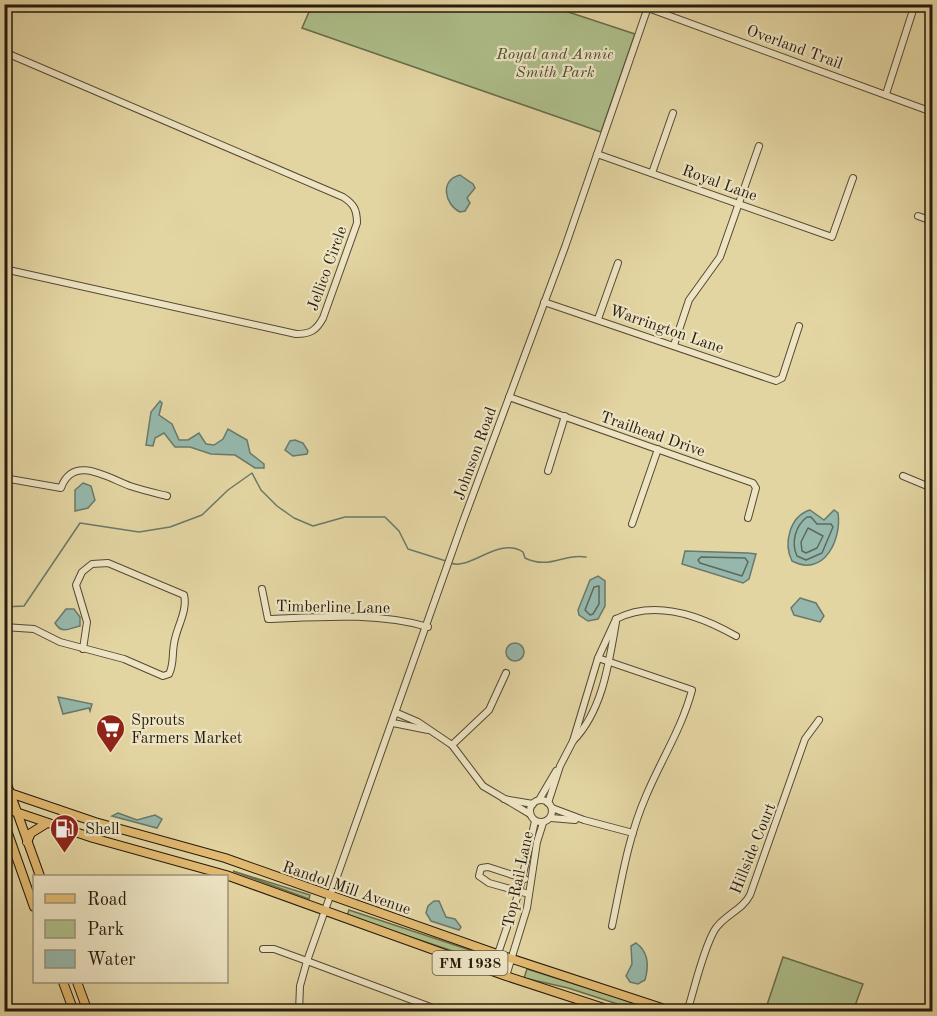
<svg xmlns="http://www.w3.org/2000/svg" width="937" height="1016" viewBox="0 0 937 1016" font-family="'Old Standard TT',serif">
	<rect width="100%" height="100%" fill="#e3d5a2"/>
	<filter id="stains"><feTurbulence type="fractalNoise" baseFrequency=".00333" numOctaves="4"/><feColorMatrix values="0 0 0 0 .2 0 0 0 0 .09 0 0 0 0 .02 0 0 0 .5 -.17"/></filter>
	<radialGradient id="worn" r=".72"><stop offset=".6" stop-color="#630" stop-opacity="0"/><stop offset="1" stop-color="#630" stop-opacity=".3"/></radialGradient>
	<g fill="#adbe8a" stroke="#6a6c4b" stroke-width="1.5">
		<path d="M547 5 635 34 601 132 302 28 312 5Z"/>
		<path d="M233 871 310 895 309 899Z"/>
		<path d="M349 910 485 955 483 961 347 916Z"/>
		<path d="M783 957 863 984 853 1011H765Z"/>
		<path d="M527 969 660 1011H639L568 988 524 978Z"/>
	</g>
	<g fill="#96b8ac" stroke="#69796c" stroke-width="1.5">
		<path d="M460 175 473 184 475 188 467 198 470 203 465 211 460 212C445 205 439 180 460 175Z"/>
		<path d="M160 401 162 403 159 415 172 424 179 440H188L199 433 206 444 214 445 223 439 228 429 247 440 250 453 264 464V468H255L235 455 211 454 190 447H175L164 433 155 438 153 446 146 445 151 412Z"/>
		<path d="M295 440 303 443 308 451 307 454 293 456 285 450 290 441Z"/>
		<path d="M83 483 91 486 95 500 88 508 75 511V490Z"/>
		<path d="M810 510 824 520 834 510 838 513C842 539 824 578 792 561 783 543 790 516 810 510Z"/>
		<path d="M685 551 748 553 756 554 749 579 743 583 682 564Z"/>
		<path d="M598 576 605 581V606L598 619 588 621 579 615 578 610 590 580Z"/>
		<path d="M800 598 816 603 824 616 820 622 794 615 791 608Z"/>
		<path d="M66 609H74L80 617V626C70 628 62 635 55 623Z"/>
		<circle cx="515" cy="652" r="9"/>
		<path d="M58 697 92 704 90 711 89 708 63 714Z"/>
		<path d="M118 813 137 820 155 815 162 819 157 828 112 816Z"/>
		<path d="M434 901H439L446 917 455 919 461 927 459 930 431 921 426 913 428 906Z"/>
		<path d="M636 943C649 952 649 966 645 980L638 984 630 982 626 976 632 964 631 946Z"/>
	</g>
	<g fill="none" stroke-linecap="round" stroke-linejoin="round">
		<g stroke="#5e695c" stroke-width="1.5">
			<path d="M807 517H811L817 524H831L833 527 822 553 806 560 797 556C791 543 795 526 807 517Z"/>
			<path d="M808 528 823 536 817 548 806 553 802 551 801 542Z"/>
			<path d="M701 557 745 558 748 562 742 576 700 563 698 560Z"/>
			<path d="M599 586V604L593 614 590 615 585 610 594 587Z"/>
		</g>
		<g stroke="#69796c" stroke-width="1.5">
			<path d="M451 563C469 571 499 536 523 552L525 558C550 570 563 553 586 557"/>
			<path d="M4 607 24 606 80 523 139 532 170 527 202 515 228 490 252 473 261 490 277 506 294 518 313 526 345 517H385L399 531 408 549 446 561"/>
		</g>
		<defs>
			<g id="minor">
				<path d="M922 4 932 9"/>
				<path d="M648 8 932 112"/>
				<path d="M4 52 343 197C354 204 357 210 357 223L323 318C316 331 310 334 296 334L4 269"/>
				<path d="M886 94 915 4"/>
				<path d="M597 154 832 237 853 178"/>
				<path d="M652 173 673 113"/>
				<path d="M918 216 932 221"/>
				<path d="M544 302 776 381 782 378 799 326"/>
				<path d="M598 319 618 263"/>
				<path d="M674 345 689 300 720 257 759 146"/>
				<path d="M509 397 753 483 756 488 748 518"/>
				<path d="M548 471 565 416"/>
				<path d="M903 476 932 488"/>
				<path d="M4 478 61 488C73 454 108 478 130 486 142 490 155 493 167 496"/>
				<path d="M632 524 658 449"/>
				<path d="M262 589 268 619C320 617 376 612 428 627"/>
				<path d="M616 619C655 599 701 616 736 636"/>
				<path d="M4 627 34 629 60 642 124 659 163 676 169 674C174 665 172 654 174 644 176 628 188 611 184 595L108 563 92 564 82 572 76 585 87 622 83 649"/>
				<path d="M598 658 692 690C682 728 661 760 646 796 628 837 621 883 612 926"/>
				<path d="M397 713 418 722 452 745 483 786 530 814"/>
				<path d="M393 723 428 730"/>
				<path d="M573 741C603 710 609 662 616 622"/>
				<path d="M452 745 489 710 506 673"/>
				<path d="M504 799 533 804"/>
				<circle cx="541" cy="811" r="11"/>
				<path d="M539 800 556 771"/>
				<path d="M548 803 560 766 573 741 598 658 616 619"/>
				<path d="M552 808 584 820 633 833"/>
				<path d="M551 818 575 820"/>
				<path d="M525 879 488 867 481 868 479 876 489 883 529 894"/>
				<path d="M263 949H274L307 961 444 1012"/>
				<path d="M492 971 519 892 535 821"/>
				<path d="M506 976 527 908 537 842 543 823"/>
				<path d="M299 1012 300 986 307 961 462 524 565 247 649 4"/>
				<path d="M687 1012C695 987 702 953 714 931 723 915 742 911 750 895L805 739 819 720"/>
			</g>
			<g id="major">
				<path d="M4 776 40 876"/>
				<path d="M4 791 95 822 225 858 497 954 674 1012"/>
				<path d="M4 808 93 838 226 875 506 976 616 1012"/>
				<path d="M4 822 34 907"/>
				<path d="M27 842 31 833 47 823"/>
				<path d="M63 982 74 1012"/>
				<path d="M77 982 88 1012"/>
			</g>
		</defs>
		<use href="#minor" stroke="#554932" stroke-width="8"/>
		<use href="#major" stroke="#261a0c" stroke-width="10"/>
		<use href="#minor" stroke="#ede4c3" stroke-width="6"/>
		<use href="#major" stroke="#e2ba71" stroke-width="8"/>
	</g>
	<defs>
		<symbol id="supermarket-pin" viewBox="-11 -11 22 30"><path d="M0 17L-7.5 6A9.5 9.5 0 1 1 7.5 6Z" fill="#8f2418" stroke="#ede4c3"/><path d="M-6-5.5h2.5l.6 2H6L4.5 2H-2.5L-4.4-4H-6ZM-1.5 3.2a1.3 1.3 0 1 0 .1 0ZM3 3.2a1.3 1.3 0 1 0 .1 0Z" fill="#fff"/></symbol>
		<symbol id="fuel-pin" viewBox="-11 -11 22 30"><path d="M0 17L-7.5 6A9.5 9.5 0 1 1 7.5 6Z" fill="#8f2418" stroke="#ede4c3"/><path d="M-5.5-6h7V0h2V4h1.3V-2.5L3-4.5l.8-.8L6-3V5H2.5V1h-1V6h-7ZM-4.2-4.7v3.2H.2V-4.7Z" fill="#fff"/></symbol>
	</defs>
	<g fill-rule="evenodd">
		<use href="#supermarket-pin" x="94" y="712" width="33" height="45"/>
		<use href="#fuel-pin" x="48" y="812" width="33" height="45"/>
	</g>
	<g text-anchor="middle" stroke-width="4.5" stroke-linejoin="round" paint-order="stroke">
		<rect fill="#ede4c3" stroke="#625743" stroke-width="1.5" x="432.5" y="951" width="75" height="24" rx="4.5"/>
		<g font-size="15" font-weight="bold" fill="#261a0c">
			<text x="470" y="968">FM 1938</text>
		</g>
		<g font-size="16" fill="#261a0c" stroke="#ede4c3">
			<text transform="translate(795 46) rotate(20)" y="6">Overland Trail</text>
			<text transform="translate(720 182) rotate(20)" y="6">Royal Lane</text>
			<text transform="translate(326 268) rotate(-70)" y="6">Jellico Circle</text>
			<text transform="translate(667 328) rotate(19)" y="6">Warrington Lane</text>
			<text transform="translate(653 433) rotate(19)" y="6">Trailhead Drive</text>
			<text transform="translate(474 453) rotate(-70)" y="6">Johnson Road</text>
			<text transform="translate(333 606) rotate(1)" y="6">Timberline Lane</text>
			<text transform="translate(752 848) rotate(-68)" y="6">Hillside Court</text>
			<text transform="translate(517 879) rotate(-78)" y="6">Top Rail Lane</text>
			<text transform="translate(347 887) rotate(19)" y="6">Randol Mill Avenue</text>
		</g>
		<g font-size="16" font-style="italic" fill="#4e4b32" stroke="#ede4c3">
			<text x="555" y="59">Royal and Annie<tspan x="555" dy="18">Smith Park</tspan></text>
		</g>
		<g font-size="16" fill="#261a0c" stroke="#ede4c3" text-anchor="start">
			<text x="131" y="725">Sprouts<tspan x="131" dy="18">Farmers Market</tspan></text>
			<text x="85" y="834">Shell</text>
		</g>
	</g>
	<rect width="937" height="1016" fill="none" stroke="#e3d5a2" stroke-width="24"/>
	<rect x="6" y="6" width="925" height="1004" fill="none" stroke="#261a0c" stroke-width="3"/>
	<rect x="12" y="12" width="913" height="992" fill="none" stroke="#261a0c" stroke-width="1.5"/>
	<rect x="33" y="875" width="195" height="108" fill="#ede4c3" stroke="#9d937a" stroke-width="1.5"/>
	<rect x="45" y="894" width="30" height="9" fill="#e2ba71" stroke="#9d937a" stroke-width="1.5"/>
	<text x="87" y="905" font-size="18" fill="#261a0c">Road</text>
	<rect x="45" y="920" width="30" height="18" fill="#adbe8a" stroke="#9d937a" stroke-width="1.5"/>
	<text x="87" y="935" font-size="18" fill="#261a0c">Park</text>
	<rect x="45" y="950" width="30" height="18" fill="#96b8ac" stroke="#9d937a" stroke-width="1.5"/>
	<text x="87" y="965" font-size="18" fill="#261a0c">Water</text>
	<rect width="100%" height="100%" filter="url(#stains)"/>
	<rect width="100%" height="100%" fill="url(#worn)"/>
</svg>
